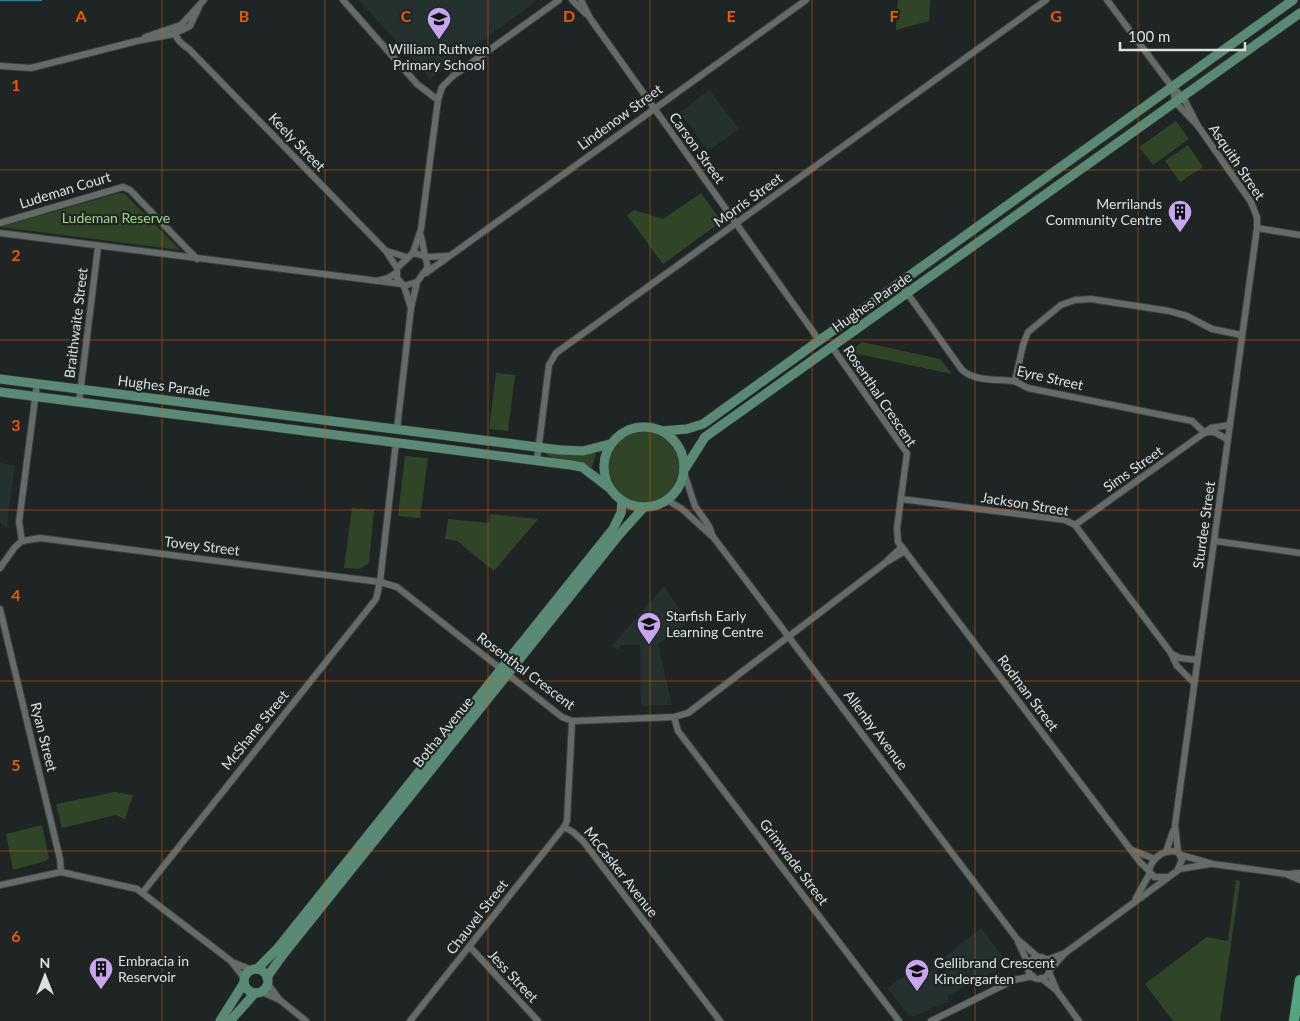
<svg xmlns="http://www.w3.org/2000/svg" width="1300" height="1021" viewBox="0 0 1300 1021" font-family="Lato,sans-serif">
	<rect width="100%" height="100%" fill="#1f2524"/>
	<g fill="#24312f">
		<path d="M359 0H538L430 79Z"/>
		<path d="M709 90 739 129 708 151 680 112Z"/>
		<path d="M0 463 15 465 7 527 0 523Z"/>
		<path d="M664 586 688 622 658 644 672 705 641 706 640 645H621L618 650 612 646Z"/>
		<path d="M981 928 1008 964 947 996 949 1001 913 1017 909 1015 887 988 922 964 929 973 935 969 940 974 946 970 940 961Z"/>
	</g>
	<g fill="#304427">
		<path d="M898 0H930L929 21 896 30Z"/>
		<path d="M1176 121 1189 139 1153 165 1139 147Z"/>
		<path d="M1188 145 1203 167 1180 182 1165 161Z"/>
		<path d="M119 193 125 194 180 250 0 227Z"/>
		<path d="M701 193 719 218 718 224 663 264 627 215 634 210 663 219Z"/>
		<path d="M862 342 940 359 952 374 849 352Z"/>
		<path d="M496 373 515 375 508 431 489 429Z"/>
		<circle cx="643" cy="467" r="37"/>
		<path d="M544 452 595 453 596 454 592 467C578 461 554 464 544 452Z"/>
		<path d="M405 456 428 458 420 518 398 516Z"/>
		<path d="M352 508 374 510 369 563 359 569 344 568Z"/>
		<path d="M490 514 538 519 494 571 457 541 445 539 448 519 489 523Z"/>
		<path d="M115 792 133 795 125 819 116 815 62 828 56 804Z"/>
		<path d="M42 825 49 858 46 861 13 870 6 834Z"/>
		<path d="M1236 880 1240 881 1220 1021H1173L1145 984 1207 937 1228 941Z"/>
	</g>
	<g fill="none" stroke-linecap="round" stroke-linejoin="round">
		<path stroke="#367897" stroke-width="2.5" d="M0 0H41"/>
		<defs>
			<g id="street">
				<path d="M343 0 417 84 438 100 421 229 413 253"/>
				<path d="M572 0 586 14"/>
				<path d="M581 0 590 18 819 340"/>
				<path d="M1107 0 1172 87 1183 97 1198 126"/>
				<path d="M175 28C174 39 182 44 190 50L386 251 397 268"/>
				<path d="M145 37 181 25 204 0"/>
				<path d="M0 66 31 68 137 41 174 34 190 26 199 7"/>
				<path d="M1172 87 1176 103 1198 126 1251 202 1257 217V228L1300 235"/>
				<path d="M438 100 442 87 453 76 559 0"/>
				<path d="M0 223 123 187 130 190 197 259"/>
				<path d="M0 233 402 284"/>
				<path d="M421 236 425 256"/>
				<path d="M387 251 406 257"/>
				<path d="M413 253 425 256 428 267 417 282 404 286 397 278V268Z"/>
				<path d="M426 257 448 256"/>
				<path d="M426 273 806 0"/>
				<path d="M377 281 388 278 396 273"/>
				<path d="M900 283 962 370C976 382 997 379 1013 381 1018 382 1023 386 1028 388L1192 421 1205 433"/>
				<path d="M404 286 411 308"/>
				<path d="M832 347 907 453 897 528 898 542 1140 862 1149 871"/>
				<path d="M1015 381 1023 345 1028 332 1061 305 1075 300 1091 299 1169 311 1187 316 1212 329 1242 335"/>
				<path d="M79 402 98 247"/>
				<path d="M397 429 411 308 417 282"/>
				<path d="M1206 432H1214L1227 439"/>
				<path d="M396 442 380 582 397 587 562 717 572 721 674 717 688 713 885 563 905 551"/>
				<path d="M537 460 549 365 556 353 1046 0"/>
				<path d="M684 473 695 506 709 526 713 537"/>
				<path d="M901 499 1065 520 1075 525 1171 653 1177 666 1194 683"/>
				<path d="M667 500 682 509 714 538 1017 939 1038 957"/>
				<path d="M1075 525 1211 428 1229 425"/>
				<path d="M22 541 40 538 380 582 376 599 143 892"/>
				<path d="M1215 541 1300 553"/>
				<path d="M888 560 902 547"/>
				<path d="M0 568 15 547 22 541 19 522 37 384"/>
				<path d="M0 609 60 859 61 872"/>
				<path d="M1172 654 1180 658 1197 660"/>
				<path d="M674 717 678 731 899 1021"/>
				<path d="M564 827 573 832 583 841 720 1021"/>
				<path d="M1132 850 1155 859"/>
				<path d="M1166 852 1173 831"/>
				<path d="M1178 852 1175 825 1257 228"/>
				<path d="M1181 855 1213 864 1286 874 1300 880"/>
				<path d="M1180 869 1210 864"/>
				<path d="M1288 874 1300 873"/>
				<path d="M0 885 61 872 137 889 231 961 244 978"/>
				<path d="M1136 898 1150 873"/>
				<path d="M1018 942 1029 965"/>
				<path d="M470 947 538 1021"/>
				<circle cx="1039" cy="968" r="11"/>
				<path d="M1046 960 1065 953 1177 871 1182 860 1178 852C1164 849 1152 857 1149 871L1154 877H1168"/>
				<path d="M232 962 252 970"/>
				<path d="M1050 970 1064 954"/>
				<path d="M1049 972 1057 991 1079 1021"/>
				<path d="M1041 978 1056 990"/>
				<path d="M268 984 279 999"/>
				<path d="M262 992 280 1000 306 1021"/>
				<path d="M410 1021 564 827 567 821 572 721"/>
				<path d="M931 1021 1014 980 1033 976"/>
			</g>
			<g id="secondary">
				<path d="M0 379 560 450 583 451 610 444"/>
				<path d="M0 392 571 465 582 467 608 487"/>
				<circle cx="644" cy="467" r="40"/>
				<path d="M662 431 687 429 703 424 1293 0"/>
				<path d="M684 470 705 437 1300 13"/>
				<path d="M257 969 277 949 613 529 621 513 622 501"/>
				<circle cx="256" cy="981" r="12"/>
				<path d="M267 977 282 956 619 535 644 507"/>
				<path d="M220 1021 244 983"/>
				<path d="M230 1021 255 993"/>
			</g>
			<path id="primary" d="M1294 1021 1300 980"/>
		</defs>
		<use href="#street" stroke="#3c403f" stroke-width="8"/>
		<use href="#secondary" stroke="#3c403f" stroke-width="10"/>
		<use href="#primary" stroke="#3c403f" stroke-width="11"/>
		<use href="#street" stroke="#646c6a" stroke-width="6"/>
		<use href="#secondary" stroke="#5a8976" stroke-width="9"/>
		<use href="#primary" stroke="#51a681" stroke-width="10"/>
	</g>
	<path fill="none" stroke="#e8590c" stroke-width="1" stroke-opacity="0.55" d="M162 0V1021M325 0V1021M488 0V1021M650 0V1021M812 0V1021M975 0V1021M1138 0V1021M0 170H1300M0 340H1300M0 510H1300M0 681H1300M0 851H1300"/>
	<defs>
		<symbol id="school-pin" viewBox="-11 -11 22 30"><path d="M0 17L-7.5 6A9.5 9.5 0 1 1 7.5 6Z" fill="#c7a6f0" stroke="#1f2524"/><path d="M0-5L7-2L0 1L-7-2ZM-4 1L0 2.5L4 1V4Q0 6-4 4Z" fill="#111"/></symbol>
		<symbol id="building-pin" viewBox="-11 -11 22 30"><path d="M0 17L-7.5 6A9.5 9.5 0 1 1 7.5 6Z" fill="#c7a6f0" stroke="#1f2524"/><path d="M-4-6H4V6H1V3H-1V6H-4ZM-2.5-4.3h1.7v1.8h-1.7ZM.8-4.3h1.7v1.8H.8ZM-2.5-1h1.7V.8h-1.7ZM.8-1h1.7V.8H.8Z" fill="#111"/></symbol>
	</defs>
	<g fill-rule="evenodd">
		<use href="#school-pin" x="425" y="5" width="28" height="38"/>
		<use href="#building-pin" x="1166" y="198" width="28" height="38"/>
		<use href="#school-pin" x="635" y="610" width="28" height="38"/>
		<use href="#building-pin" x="87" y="955" width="28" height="38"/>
		<use href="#school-pin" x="903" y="957" width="28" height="38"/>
	</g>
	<g text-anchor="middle" stroke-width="4.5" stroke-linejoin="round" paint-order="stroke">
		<g font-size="14" fill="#dce0df" stroke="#1f2524" text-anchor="start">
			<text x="439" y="54" text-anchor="middle">William Ruthven<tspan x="439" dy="16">Primary School</tspan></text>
			<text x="1162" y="209" text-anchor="end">Merrilands<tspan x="1162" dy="16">Community Centre</tspan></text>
			<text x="666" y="621">Starfish Early<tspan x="666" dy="16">Learning Centre</tspan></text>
			<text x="118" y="966">Embracia in<tspan x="118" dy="16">Reservoir</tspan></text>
			<text x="934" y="968">Gellibrand Crescent<tspan x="934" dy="16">Kindergarten</tspan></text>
		</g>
		<g font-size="14" fill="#dce0df" stroke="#1f2524">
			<text transform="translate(620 117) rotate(-36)" y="5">Lindenow Street</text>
			<text transform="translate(297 142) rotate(46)" y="5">Keely Street</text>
			<text transform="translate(697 148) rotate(54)" y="5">Carson Street</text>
			<text transform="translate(1237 162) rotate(56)" y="5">Asquith Street</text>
			<text transform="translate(65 190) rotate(-17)" y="5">Ludeman Court</text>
			<text transform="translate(748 200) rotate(-36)" y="5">Morris Street</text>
			<text transform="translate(872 302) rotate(-35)" y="5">Hughes Parade</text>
			<text transform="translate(76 323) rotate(-83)" y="5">Braithwaite Street</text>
			<text transform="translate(1050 378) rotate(13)" y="5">Eyre Street</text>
			<text transform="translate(164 386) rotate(7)" y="5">Hughes Parade</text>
			<text transform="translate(880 396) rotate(56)" y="5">Rosenthal Crescent</text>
			<text transform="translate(1133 469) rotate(-35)" y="5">Sims Street</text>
			<text transform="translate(1025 504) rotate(9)" y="5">Jackson Street</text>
			<text transform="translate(1204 525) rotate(-82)" y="5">Sturdee Street</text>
			<text transform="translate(202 546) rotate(7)" y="5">Tovey Street</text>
			<text transform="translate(526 671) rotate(37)" y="5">Rosenthal Crescent</text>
			<text transform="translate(1028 693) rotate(53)" y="5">Rodman Street</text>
			<text transform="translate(255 730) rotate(-51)" y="5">McShane Street</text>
			<text transform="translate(876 730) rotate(53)" y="5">Allenby Avenue</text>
			<text transform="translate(443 732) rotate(-51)" y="5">Botha Avenue</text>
			<text transform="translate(44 737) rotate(76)" y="5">Ryan Street</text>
			<text transform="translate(794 862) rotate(53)" y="5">Grimwade Street</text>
			<text transform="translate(621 872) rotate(52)" y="5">McCasker Avenue</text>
			<text transform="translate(477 917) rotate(-52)" y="5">Chauvel Street</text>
			<text transform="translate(513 976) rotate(47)" y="5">Jess Street</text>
		</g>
		<g font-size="14" fill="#a2d48a" stroke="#1f2524">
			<text x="116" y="223">Ludeman Reserve</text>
		</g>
	</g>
	<g font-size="16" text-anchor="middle" font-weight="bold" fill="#e8590c" stroke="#1f2524" stroke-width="4.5" stroke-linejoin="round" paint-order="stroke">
		<text x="81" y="22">A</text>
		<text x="244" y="22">B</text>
		<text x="406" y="22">C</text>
		<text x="569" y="22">D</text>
		<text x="731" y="22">E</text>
		<text x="894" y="22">F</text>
		<text x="1056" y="22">G</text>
		<text x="16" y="91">1</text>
		<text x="16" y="261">2</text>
		<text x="16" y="431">3</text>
		<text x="16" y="601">4</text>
		<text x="16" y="771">5</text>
		<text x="16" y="942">6</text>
	</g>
	<g transform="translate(45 976)" stroke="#1f2524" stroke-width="4" paint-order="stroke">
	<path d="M0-4L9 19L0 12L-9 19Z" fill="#dce0df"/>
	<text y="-8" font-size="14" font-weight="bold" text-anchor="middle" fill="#dce0df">N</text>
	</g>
	<path d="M1120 42v8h125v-8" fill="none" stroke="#dce0df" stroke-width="2.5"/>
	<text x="1128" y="42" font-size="15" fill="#dce0df" stroke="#1f2524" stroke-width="4" paint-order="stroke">100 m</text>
</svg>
